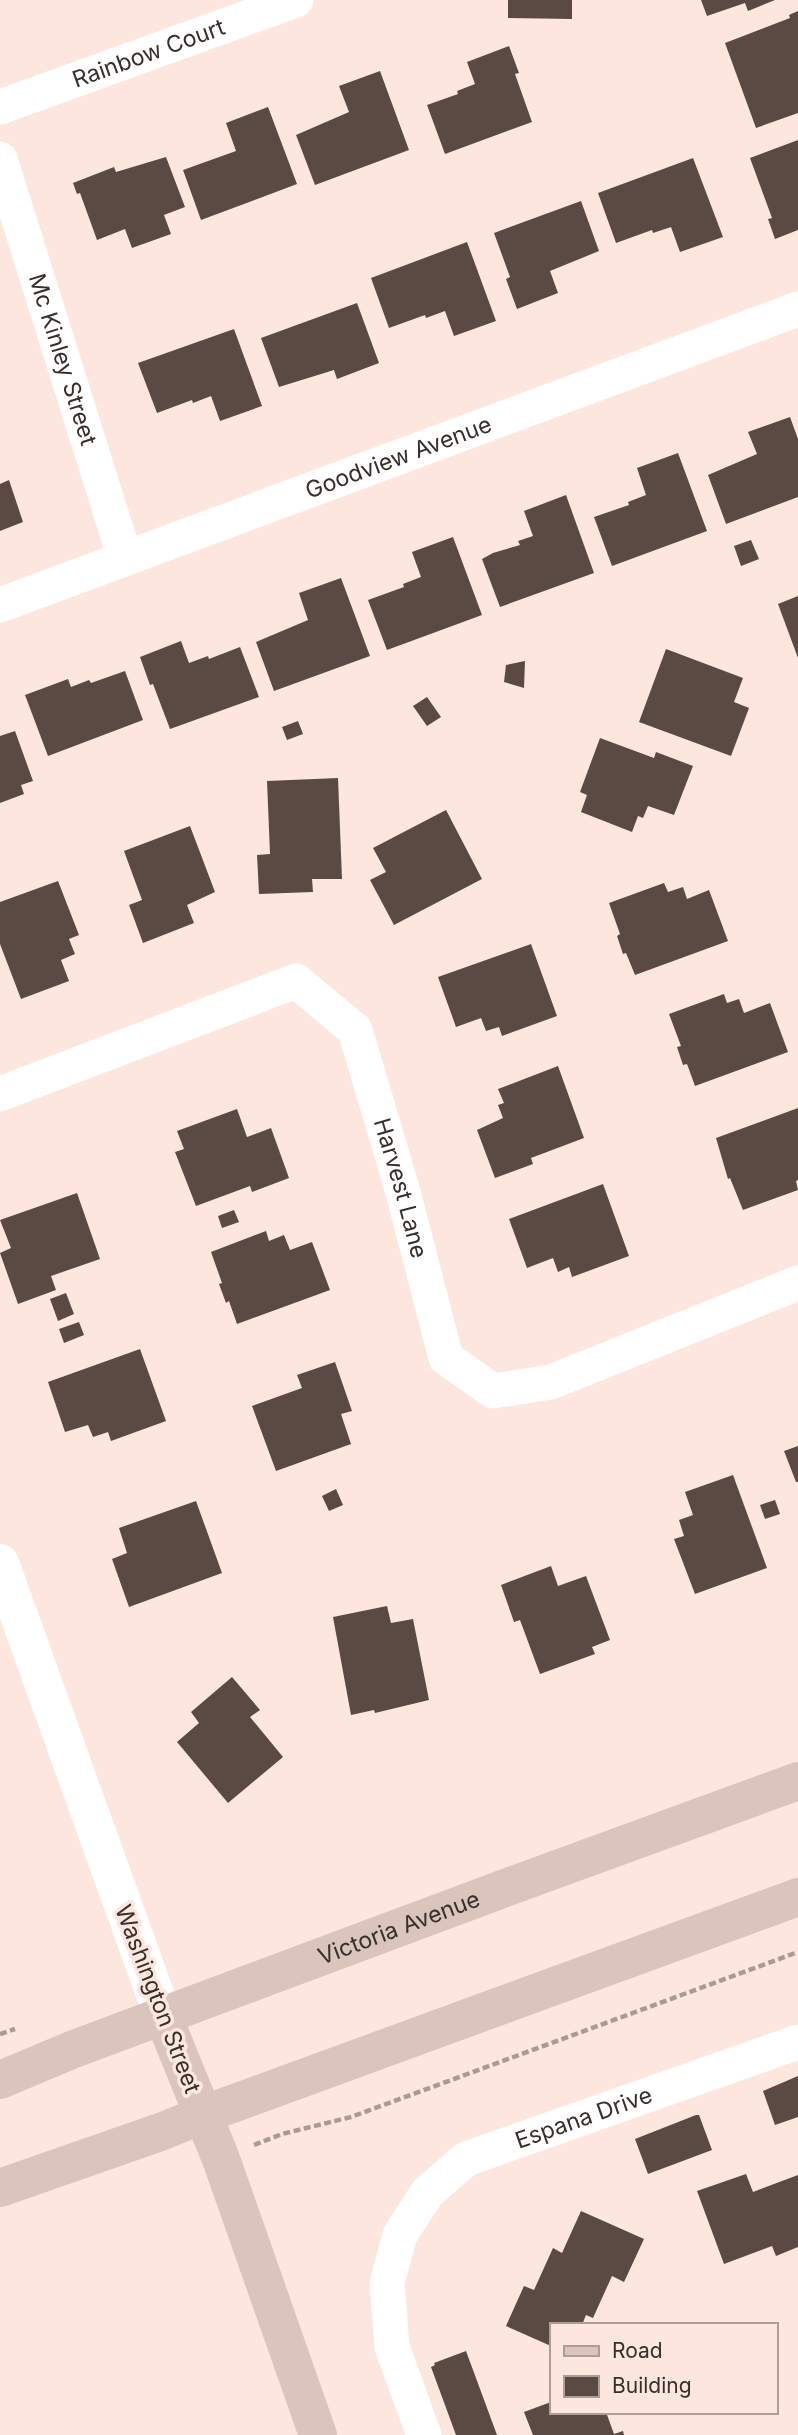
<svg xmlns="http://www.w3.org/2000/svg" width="798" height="2435" viewBox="0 0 798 2435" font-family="Inter,sans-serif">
	<rect width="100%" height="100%" fill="#fce6de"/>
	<g fill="#5b4a43">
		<path d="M508 0H572V19L508 18Z"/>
		<path d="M701 0H775L748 11 745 3 707 16Z"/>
		<path d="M798 11V113L756 128 725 43 790 18 789 15Z"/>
		<path d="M509 46 519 73 515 74 532 122 445 154 427 105 458 94 457 91 475 84 467 62Z"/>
		<path d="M380 71 409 150 315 185 296 135 349 112 339 86Z"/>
		<path d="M268 107 297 184 201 220 183 170 236 151 226 123Z"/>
		<path d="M798 140V230L775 239 768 219 772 218 750 158Z"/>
		<path d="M166 157 185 207 164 215 171 234 132 248 125 229 97 240 80 193 77 194 73 183 114 167 116 172Z"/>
		<path d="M693 158 723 237 680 252 671 227 653 233 652 230 616 243 598 193Z"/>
		<path d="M581 201 599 251 550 271 558 293 517 309 506 279 510 277 494 233Z"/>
		<path d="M467 242 496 321 454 336 445 311 426 318 425 315 389 328 371 278Z"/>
		<path d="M357 303 379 363 337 379 334 370 279 387 261 338Z"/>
		<path d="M234 329 262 406 220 421 211 396 193 403 192 400 157 413 138 363Z"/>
		<path d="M790 417 798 439V497L726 524 708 475 757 454 748 432Z"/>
		<path d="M678 453 707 531 612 566 594 517 629 505 628 502 646 495 637 468Z"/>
		<path d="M9 480 23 522 0 531V484Z"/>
		<path d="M566 495 594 573 500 607 482 559 493 553 520 545 518 541 533 536 524 511Z"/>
		<path d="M453 537 482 615 387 650 368 600 404 587 403 584 421 577 412 552Z"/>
		<path d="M751 540 759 559 741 566 734 546Z"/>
		<path d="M341 578 370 656 274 691 256 642 308 620 299 593Z"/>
		<path d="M798 596V658L778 604Z"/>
		<path d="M181 641 189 663 208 656 209 659 240 647 259 697 170 729 153 684 150 685 140 657Z"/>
		<path d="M666 649 743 678 734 702 749 708 731 756 639 722Z"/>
		<path d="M525 661 524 688 504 682 506 665Z"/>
		<path d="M125 671 143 720 48 756 25 695 68 679 71 687 89 680 91 683Z"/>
		<path d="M427 697 441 717 427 726 413 706Z"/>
		<path d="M298 721 303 734 287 740 282 727Z"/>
		<path d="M15 731 33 781 21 785 24 794 0 803V736Z"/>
		<path d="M600 738 654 758 656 752 693 766 674 815 648 806 643 818 638 816 632 832 581 812 587 795 580 792Z"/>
		<path d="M338 778 342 879H312L313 892 259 894 257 855 270 854 267 781Z"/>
		<path d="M446 810 482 879 394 925 370 880 386 872 373 848Z"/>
		<path d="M190 826 215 892 187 905 194 923 143 943 129 905 142 900 124 851Z"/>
		<path d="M58 881 79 935 69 939 75 954 61 960 69 981 21 999 0 944V902Z"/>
		<path d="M664 883 668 892 683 887 687 899 709 890 728 941 635 975 626 953 623 954 617 936 620 934 609 903Z"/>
		<path d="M531 944 557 1016 502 1036 499 1027 486 1031 481 1018 456 1027 438 977Z"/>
		<path d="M724 994 727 1003 739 999 744 1013 770 1003 788 1052 695 1086 687 1064 683 1065 677 1047 681 1046 669 1014Z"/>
		<path d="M558 1066 584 1138 531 1158 533 1164 495 1178 477 1130 503 1118 498 1105 504 1103 498 1089Z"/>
		<path d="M798 1108V1180L796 1181 798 1190 743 1210 730 1178 728 1179 716 1138Z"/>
		<path d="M237 1109 247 1137 271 1128 289 1178 252 1192 250 1186 196 1206 175 1152 184 1149 177 1131Z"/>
		<path d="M603 1184 629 1256 572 1277 569 1267 558 1272 553 1258 527 1268 509 1219Z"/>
		<path d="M77 1193 100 1259 51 1276 56 1290 18 1304 0 1253 11 1248 0 1220Z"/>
		<path d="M234 1210 239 1222 222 1228 218 1216Z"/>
		<path d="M266 1231 269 1241 284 1235 290 1250 312 1242 330 1290 237 1324 229 1301 226 1303 219 1284 222 1283 211 1252Z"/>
		<path d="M66 1293 74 1314 58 1321 50 1299Z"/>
		<path d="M79 1322 84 1335 64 1343 59 1329Z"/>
		<path d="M140 1349 166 1421 111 1441 108 1432 93 1437 88 1425 65 1432 48 1382Z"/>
		<path d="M335 1362 352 1411 341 1414 351 1444 276 1471 252 1406 302 1388 297 1375Z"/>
		<path d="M798 1446V1482H796L784 1451Z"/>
		<path d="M733 1475 767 1568 695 1594 674 1539 684 1536 679 1520 693 1515 685 1492Z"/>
		<path d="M336 1489 343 1505 329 1511 322 1496Z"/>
		<path d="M775 1500 780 1514 765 1519 760 1505Z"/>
		<path d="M196 1501 222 1573 129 1607 112 1559 127 1553 119 1528Z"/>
		<path d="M551 1566 558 1586 586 1576 610 1640 592 1647 595 1654 540 1674 520 1620 514 1622 501 1585Z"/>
		<path d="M387 1606 391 1623 413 1619 429 1700 375 1713 374 1710 351 1715 333 1617Z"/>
		<path d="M232 1677 260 1710 250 1717 283 1757 228 1803 177 1742 199 1723 191 1712Z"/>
		<path d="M798 2076V2117L775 2125 763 2091Z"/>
		<path d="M696 2115H699L712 2150 648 2174 635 2139Z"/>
		<path d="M746 2174 753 2192 798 2175V2247L776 2256 772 2246 724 2264 697 2191Z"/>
		<path d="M581 2211 644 2239 624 2282 612 2276 593 2318 586 2315 582 2325H551V2346L506 2326 524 2286 534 2290 553 2248 562 2253Z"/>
		<path d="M466 2351 497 2435H456L431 2367 435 2365 434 2363Z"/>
		<path d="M551 2402V2412H606L614 2434 623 2431 624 2435H533L524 2412Z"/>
	</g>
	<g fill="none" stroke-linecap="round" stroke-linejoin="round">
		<g stroke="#aa9a94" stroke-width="4.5" stroke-dasharray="7 3.5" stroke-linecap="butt">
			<path d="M0 2034 15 2029"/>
			<path d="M254 2145 282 2134 351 2117 798 1952"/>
		</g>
		<g stroke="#fff" stroke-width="35">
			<path id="s1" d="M0 107 296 0"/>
			<path id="s2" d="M0 159 125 558"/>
			<path id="s3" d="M0 605 798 309"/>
			<path id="s4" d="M0 1094 296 981 355 1030 403 1192 446 1358 493 1391 551 1382 798 1283"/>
			<path id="s5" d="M424 2435 392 2347 387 2283 400 2235 427 2193 466 2159 798 2042"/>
		</g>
		<path stroke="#fff" stroke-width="38" d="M0 1563 163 2016"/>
		<g stroke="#dac4bc" stroke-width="38">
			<path d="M163 2016 221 2159 318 2435"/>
			<path id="s6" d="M0 2080 74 2049 505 1888 798 1781"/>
			<path d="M0 2188 163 2131 202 2115 798 1897"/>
		</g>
	</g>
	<g text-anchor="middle" stroke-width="7" stroke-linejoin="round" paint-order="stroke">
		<g font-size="23" fill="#372f2c" stroke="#fce6de">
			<text dy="8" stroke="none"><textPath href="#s1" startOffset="158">Rainbow Court</textPath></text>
			<text dy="8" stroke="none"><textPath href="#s2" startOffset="210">Mc Kinley Street</textPath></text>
			<text dy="8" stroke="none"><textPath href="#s3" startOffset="425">Goodview Avenue</textPath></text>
			<text dy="8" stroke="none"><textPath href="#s4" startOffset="558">Harvest Lane</textPath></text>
			<text dy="8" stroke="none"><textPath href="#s6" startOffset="427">Victoria Avenue</textPath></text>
			<text transform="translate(158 1999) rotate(69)" y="8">Washington Street</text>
			<text dy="8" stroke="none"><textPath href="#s5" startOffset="434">Espana Drive</textPath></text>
		</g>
	</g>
	<rect x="550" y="2323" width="228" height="91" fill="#fce6de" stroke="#ad9d97" stroke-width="2"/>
	<rect x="564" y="2346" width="35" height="10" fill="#dac4bc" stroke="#ad9d97" stroke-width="2"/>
	<text x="612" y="2358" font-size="21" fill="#372f2c">Road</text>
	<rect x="564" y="2376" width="35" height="21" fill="#5b4a43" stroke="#ad9d97" stroke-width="2"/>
	<text x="612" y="2393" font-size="21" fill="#372f2c">Building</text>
</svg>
